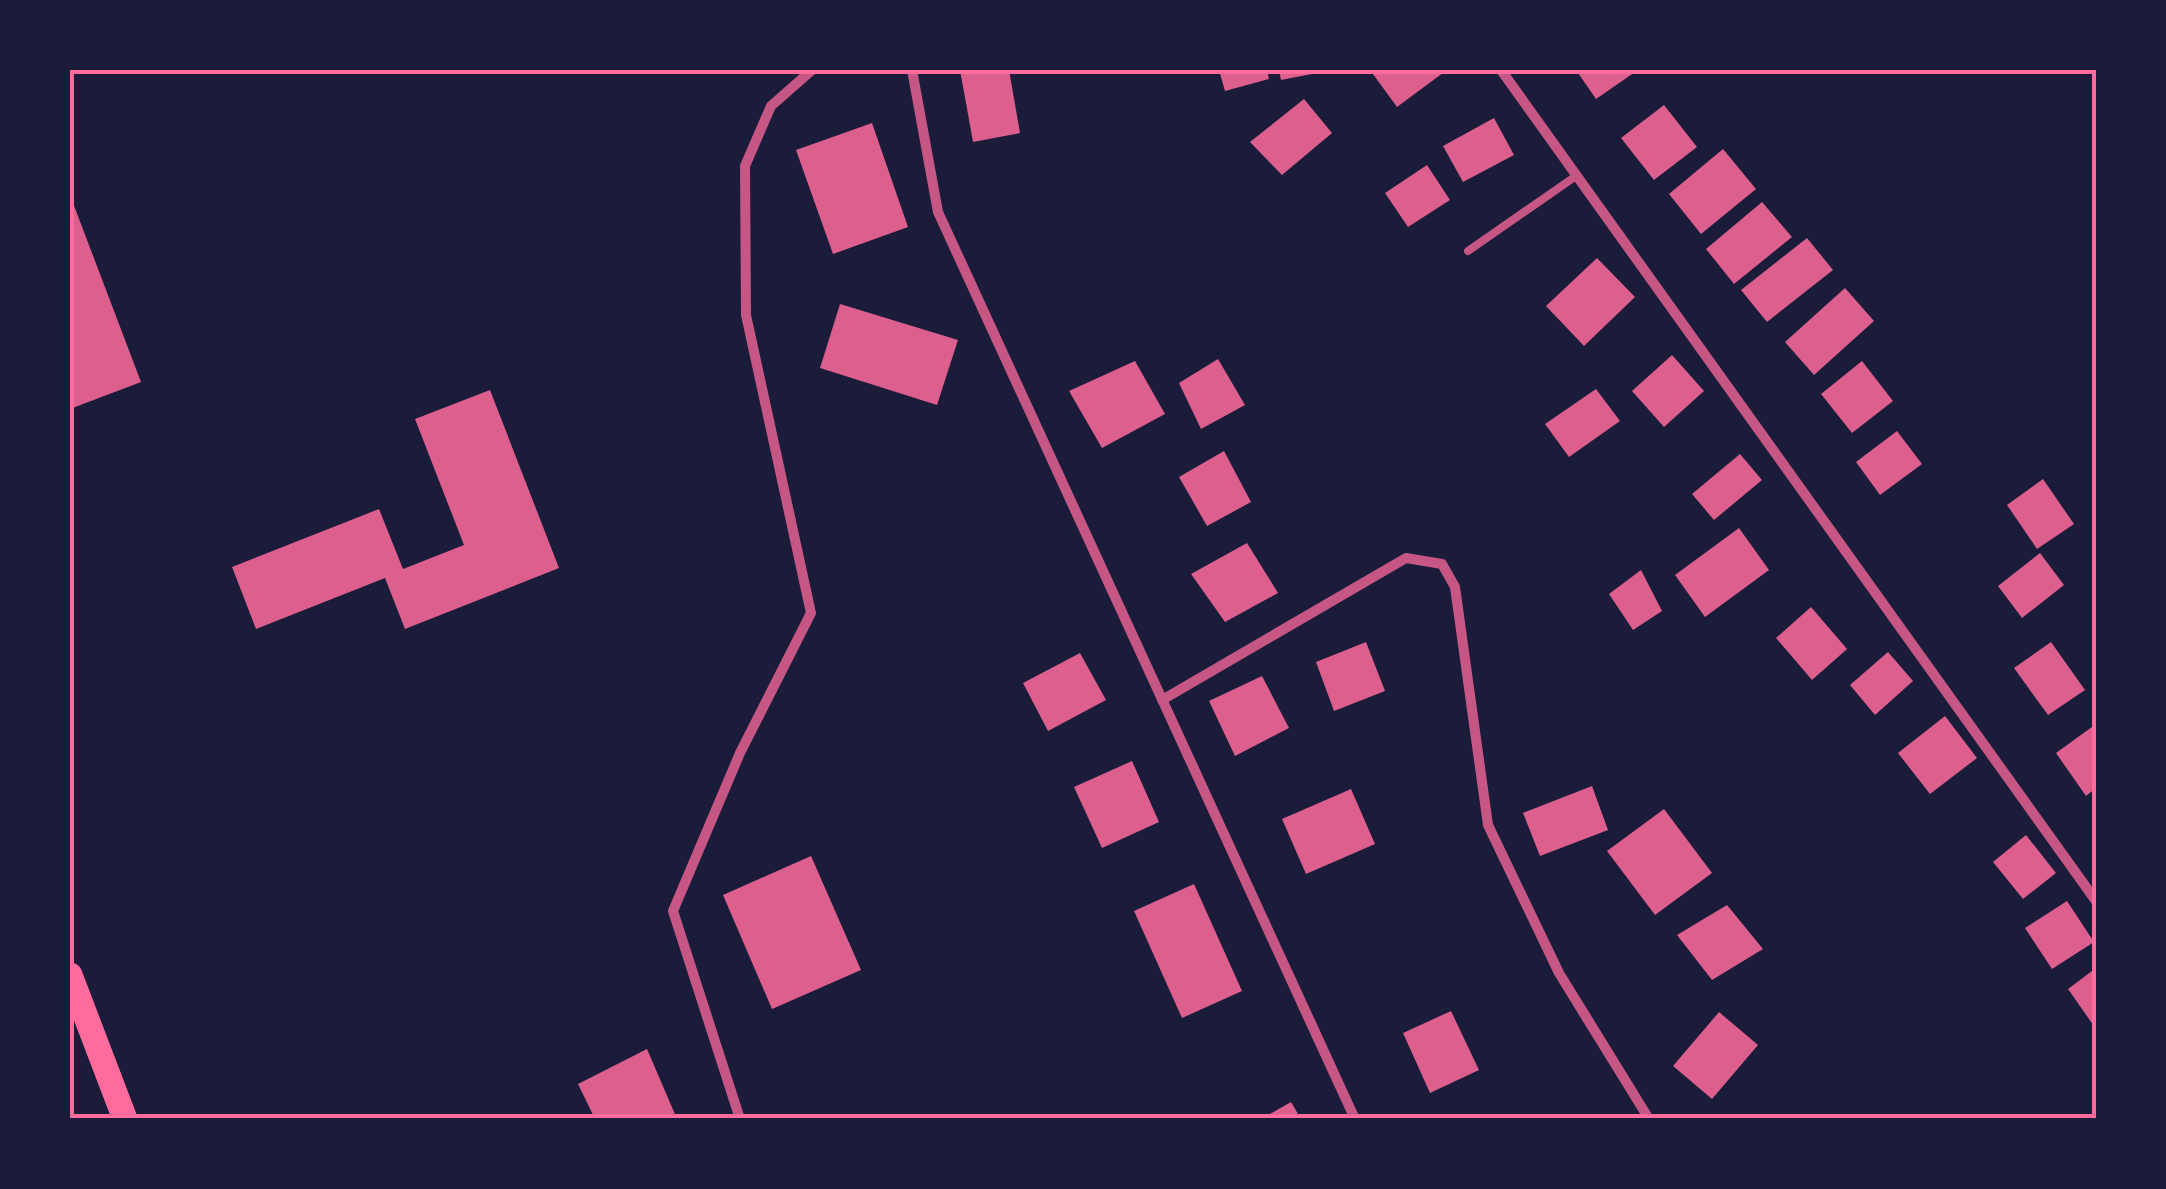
<svg xmlns="http://www.w3.org/2000/svg" width="2166" height="1189" viewBox="0 0 2166 1189" font-family="Bitter,serif">
	<rect width="100%" height="100%" fill="#1b1b3a"/>
	<g fill="#dd5f8e">
		<path d="M960 70H1009L1020 133 973 142Z"/>
		<path d="M1219 70H1267L1269 79 1225 91Z"/>
		<path d="M1279 70H1322V72L1281 80Z"/>
		<path d="M1370 70H1447L1397 107Z"/>
		<path d="M1576 70H1638L1596 99Z"/>
		<path d="M1304 99 1332 133 1282 175 1250 142Z"/>
		<path d="M1664 105 1697 147 1654 180 1621 138Z"/>
		<path d="M1494 118 1514 155 1463 182 1443 146Z"/>
		<path d="M872 123 908 227 833 254 796 150Z"/>
		<path d="M1723 149 1756 189 1701 234 1669 194Z"/>
		<path d="M1427 165 1450 200 1408 227 1385 193Z"/>
		<path d="M1762 202 1792 237 1734 284 1706 249Z"/>
		<path d="M73 203 141 382 70 409V204Z"/>
		<path d="M1807 238 1833 270 1767 322 1741 290Z"/>
		<path d="M1597 258 1635 297 1584 346 1546 306Z"/>
		<path d="M1845 288 1874 321 1814 375 1785 342Z"/>
		<path d="M840 304 958 340 937 405 820 368Z"/>
		<path d="M1672 355 1704 391 1664 427 1632 391Z"/>
		<path d="M1218 359 1245 405 1201 429 1179 383Z"/>
		<path d="M1135 361 1165 414 1102 448 1069 391Z"/>
		<path d="M1862 361 1893 401 1852 433 1821 394Z"/>
		<path d="M1596 389 1620 421 1569 457 1545 424Z"/>
		<path d="M490 390 559 568 405 629 385 578 256 629 232 567 379 509 403 569 464 545 415 419Z"/>
		<path d="M1897 431 1922 464 1880 495 1856 462Z"/>
		<path d="M1224 451 1251 502 1207 526 1179 477Z"/>
		<path d="M1740 454 1762 480 1714 520 1692 494Z"/>
		<path d="M2043 479 2074 524 2037 549 2007 505Z"/>
		<path d="M1739 528 1769 570 1705 617 1675 575Z"/>
		<path d="M1247 543 1278 593 1225 622 1191 574Z"/>
		<path d="M2040 553 2064 585 2022 618 1998 586Z"/>
		<path d="M1641 570 1662 611 1633 630 1609 594Z"/>
		<path d="M1811 607 1847 649 1812 680 1776 638Z"/>
		<path d="M1366 642 1385 691 1334 711 1316 662Z"/>
		<path d="M2051 642 2085 690 2048 715 2014 668Z"/>
		<path d="M1888 652 1913 681 1875 715 1850 685Z"/>
		<path d="M1080 653 1106 700 1048 731 1023 683Z"/>
		<path d="M1262 676 1289 728 1235 756 1209 701Z"/>
		<path d="M1945 716 1977 758 1930 794 1898 753Z"/>
		<path d="M2096 724V788L2086 796 2056 753Z"/>
		<path d="M1132 761 1159 822 1102 848 1074 787Z"/>
		<path d="M1592 786 1608 830 1540 856 1523 813Z"/>
		<path d="M1351 789 1375 844 1306 874 1282 819Z"/>
		<path d="M1664 809 1712 873 1655 915 1607 851Z"/>
		<path d="M2026 835 2056 873 2023 899 1993 862Z"/>
		<path d="M811 856 861 970 772 1009 723 895Z"/>
		<path d="M1194 884 1242 991 1182 1018 1134 911Z"/>
		<path d="M2067 901 2094 942 2052 969 2025 928Z"/>
		<path d="M1727 905 1763 949 1712 980 1677 935Z"/>
		<path d="M2096 968V1029L2068 989Z"/>
		<path d="M1451 1011 1479 1070 1430 1093 1403 1033Z"/>
		<path d="M1719 1012 1758 1045 1712 1099 1673 1066Z"/>
		<path d="M647 1049 677 1119H595L578 1084Z"/>
		<path d="M1291 1102 1301 1119H1261Z"/>
	</g>
	<g fill="none" stroke-linecap="round" stroke-linejoin="round">
		<path stroke="#c65784" stroke-width="8" d="M1468 251 1576 176"/>
		<g stroke="#c65784" stroke-width="10">
			<path d="M912 70 938 212 1355 1119"/>
			<path d="M1501 70 2096 901"/>
			<path d="M1162 700 1406 558 1442 564 1455 587 1488 825 1559 973 1649 1119"/>
			<path d="M740 1119 673 911 740 753 811 613 746 315 745 166 771 106 812 70"/>
		</g>
		<path stroke="#ff6b9d" stroke-width="25" d="M70 975 125 1119"/>
	</g>
	<rect width="2166" height="1189" fill="none" stroke="#1b1b3a" stroke-width="145"/>
	<rect x="72" y="72" width="2022" height="1044" fill="none" stroke="#ff6b9d" stroke-width="4"/>
</svg>
